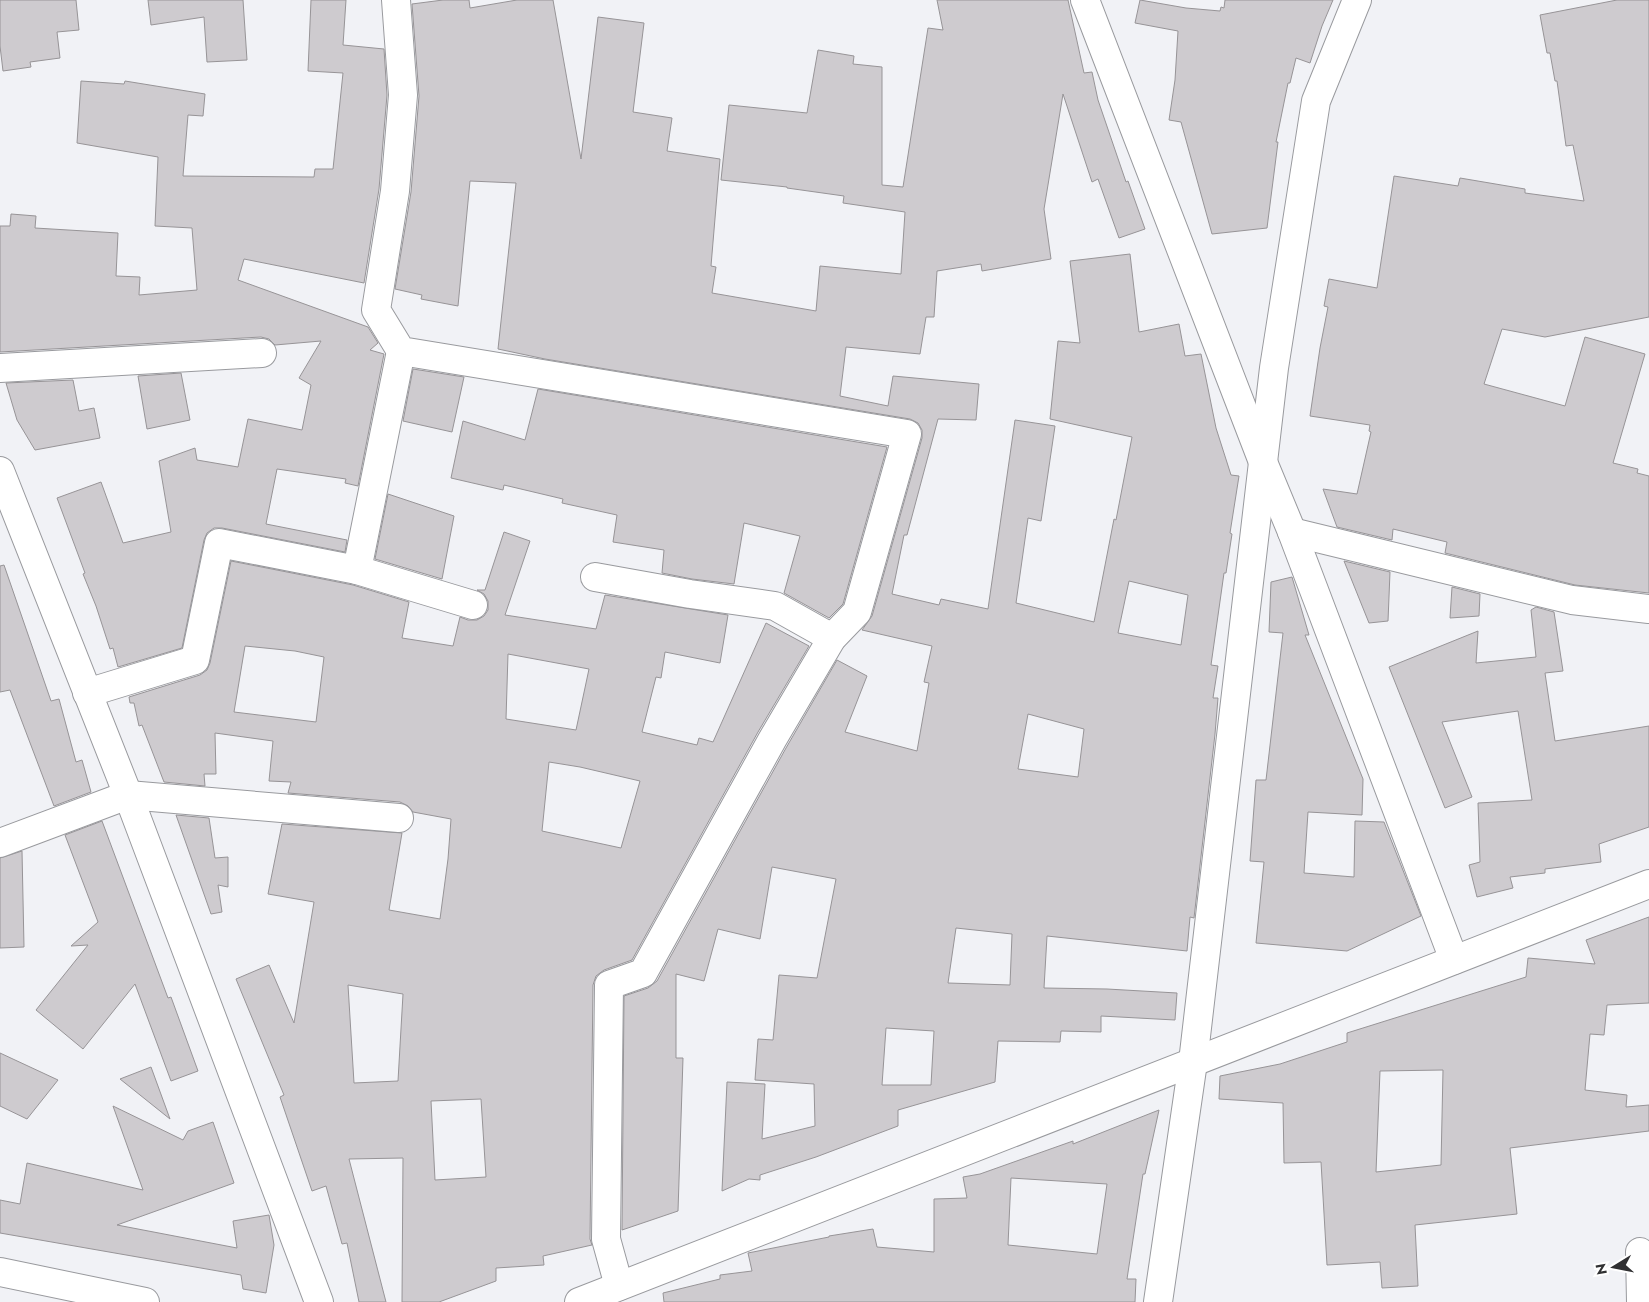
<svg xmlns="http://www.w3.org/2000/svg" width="1649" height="1302" viewBox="0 0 1649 1302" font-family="Jost,sans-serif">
	<rect width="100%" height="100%" fill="#f1f2f6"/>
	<g fill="#cecbcf" stroke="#979497" fill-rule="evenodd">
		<path d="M0 0H76L79 30 57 32 60 58 30 62 31 67 3 71 0 46Z"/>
		<path d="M148 0H243L247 60 207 62 204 17 151 25Z"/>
		<path d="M311 0H346L343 45 384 49 387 95 379 189 364 283 244 259 238 280 368 327 378 343 370 350 384 354 358 486 345 483 346 479 277 469 266 524 347 540 345 552 222 528H214L207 533 204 540 182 648 118 667 113 648 110 649 96 606 83 574 85 573 57 498 101 482 123 543 171 532 159 461 195 448 197 460 238 467 248 419 302 430 311 385 299 378 321 341 275 345 269 339 261 337 0 352V226H10L11 214 36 216 35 228 118 233 116 276 140 277 139 295 197 290 192 228 155 226 158 157 77 143 81 81 124 84 125 81 205 94 203 116 188 115 183 176 314 177 315 169H333L343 73 308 71Z"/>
		<path d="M443 0H469L470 8 517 0H553L581 159 598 17 644 23 633 112 672 118 667 151 720 159 711 266 716 267 712 293 816 311 820 266 901 274 905 212 843 203 844 196 787 188V187L721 180 729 105 807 113 818 50 854 56 853 64 882 67V185L903 187 928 28 943 30 937 0H1068L1084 73 1092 72 1098 100 1126 182 1128 181 1145 229 1119 238 1098 179 1092 182 1063 94 1044 209 1051 259 982 271 981 264 937 271 934 317H926L920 354 846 347 840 396 888 406 893 376 979 384 976 420 938 419 907 535H904L892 594 939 605 941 599 988 609 1015 420 1055 426 1041 521 1028 518 1016 603 1094 622 1114 519 1116 520 1132 437 1050 419 1058 341 1080 343 1070 261 1130 254 1139 332 1179 324 1185 356 1201 354 1216 428 1231 475 1239 476 1230 533 1232 534 1226 573H1224L1211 665 1218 666 1213 698H1218L1215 734 1194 918 1190 917 1187 951 1047 936 1044 988 1107 989 1177 993 1175 1020 1101 1016V1032L1061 1031 1060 1042 998 1041 995 1082 898 1110V1126L816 1157 760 1175V1180L749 1179 722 1191 727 1082 765 1084 762 1139 815 1126 814 1084 755 1080 758 1039 773 1040 779 975 817 978 836 879 772 867 760 939 718 929 704 981 676 974V1058H683L678 1211 622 1230 624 996 648 988 657 981 786 748 837 660 867 676 845 732 917 751 929 683 924 682 932 646 862 630 872 616 922 438V430L918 423 910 419 545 359 498 349 516 183 470 181 458 306 421 299 422 295 395 289 411 192 419 96 412 4ZM1129 581 1188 595 1181 645 1118 633ZM1028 714 1084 729 1078 777 1018 769ZM956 928 1012 934 1010 985 948 983ZM886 1028 934 1031 931 1085H882Z"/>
		<path d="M1140 0 1186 8 1220 11 1221 7 1224 8 1225 0H1333L1322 26 1310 63 1296 58 1290 83H1288L1276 142H1278L1267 228 1212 234 1181 122 1169 120 1175 80 1178 31 1135 23Z"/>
		<path d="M1617 0H1649V317L1545 337 1502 329 1484 384 1565 406 1585 337 1645 354 1613 463 1638 469 1637 473 1649 476V593L1575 585 1445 553 1447 542 1393 529 1392 540 1337 527 1323 489 1357 494 1371 432 1369 431 1370 425 1310 416 1320 348 1328 307 1324 306 1329 279 1377 288 1394 176 1458 186 1460 178 1525 189V193L1584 201 1573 145 1566 146 1557 81H1555L1550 53H1547L1540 15Z"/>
		<path d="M413 369 464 377 452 432 403 421Z"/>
		<path d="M181 373 190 420 147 429 138 376Z"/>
		<path d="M73 380 79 411 94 408 100 438 35 450 17 420 6 383Z"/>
		<path d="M538 389 887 447 843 604 829 618 784 593 800 536 744 523 734 584 692 579 662 573 664 550 613 542 617 515 562 503 563 499 504 485 503 490 451 478 463 421 525 440Z"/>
		<path d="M388 494 454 516 442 579 375 559Z"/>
		<path d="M504 532 530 541 505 615 596 629 605 595 728 615 720 663 665 652 661 678 656 677 642 732 697 745 699 738 713 742 766 623 809 646 758 732 632 960 604 970 596 976 593 985 590 1239 592 1245 543 1256 544 1265 496 1268V1281L439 1302H402L403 1158 349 1159 386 1302H359L347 1243 342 1244 326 1186 312 1191 280 1097 284 1095 236 979 269 965 294 1023 314 902 268 894 282 824 402 833 389 910 440 919 448 859 451 819 413 812 408 806 400 802 288 793 291 782 269 781 273 741 215 733 216 774H204L205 786 164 782 142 725 139 726 134 703H130L129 697 200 675 207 670 210 663 231 561 353 585 409 602 402 638 453 646 460 617 468 620H477L484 616 488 610V601L484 594 477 590H485ZM245 646 295 651 324 657 316 722 234 712ZM508 654 589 669 576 730 506 719ZM549 762 580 767 640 781 621 848 542 831ZM348 985 403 994 398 1081 354 1083ZM481 1099 486 1177 435 1180 431 1101Z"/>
		<path d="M1344 561 1390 572 1388 621 1369 623Z"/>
		<path d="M4 565 51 701 59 699 76 762 82 760 91 792 54 806 10 690 0 692V566Z"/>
		<path d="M1292 577 1309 635H1305L1363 779 1362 815 1308 812 1304 873 1354 877 1355 821 1384 822 1421 916 1347 951 1256 943 1264 862 1250 861 1256 780H1266L1283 633 1269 632 1271 582Z"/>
		<path d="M1452 587 1480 594 1479 616 1450 618Z"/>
		<path d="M1536 607 1554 612 1563 671 1545 673 1555 741 1649 726V827L1599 844 1601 862 1545 869V873L1510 877 1513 888 1477 897 1469 865 1480 862 1478 803 1532 800 1518 711 1442 722 1472 797 1445 808 1389 667 1478 631 1476 663 1536 657 1531 610Z"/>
		<path d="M176 815 209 818 215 858 228 857V887L218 885 222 912 211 914Z"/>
		<path d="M102 821 168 998 171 997 198 1071 171 1081 135 984 83 1049 36 1010 88 945 71 946 98 922 65 835Z"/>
		<path d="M22 851 24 947 0 948V858Z"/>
		<path d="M1649 917V1003L1607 1005 1604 1035 1590 1034 1585 1090 1627 1095 1626 1107 1649 1105V1131L1510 1148 1517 1214 1415 1225 1418 1286 1382 1288 1380 1262 1327 1265 1321 1162 1284 1163 1283 1103 1219 1099 1220 1076 1280 1064 1347 1042V1033L1526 977 1528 958 1595 964 1586 940ZM1443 1070 1441 1165 1376 1172 1380 1071Z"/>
		<path d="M0 1053 58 1080 27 1119 0 1106Z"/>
		<path d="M151 1067 170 1119 120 1079Z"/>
		<path d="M113 1106 183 1140 188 1131 213 1122 234 1183 117 1225 237 1248 233 1221 269 1215 274 1245 266 1293 243 1289 241 1275 0 1233V1200L20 1204 27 1163 143 1190Z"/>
		<path d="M1159 1110 1145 1174H1143L1127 1279H1136L1135 1302H664L663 1293 720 1279V1275L752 1271 748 1253 829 1237V1236L873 1229 877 1247 934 1252V1199L967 1198 963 1177 980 1174 1073 1141V1144ZM1011 1178 1107 1184 1097 1254 1008 1245Z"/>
	</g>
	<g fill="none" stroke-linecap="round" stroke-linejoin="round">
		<defs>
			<g id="street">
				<path d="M396 0 403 95 395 191 376 310 401 351 907 434 857 612 832 638 772 740 643 973 609 985 606 1239 619 1286"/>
				<path d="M1085 0 1263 462 1292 532 1454 960"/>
				<path d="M0 368 262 353"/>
				<path d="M0 471 128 795 319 1302"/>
				<path d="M1292 532 1572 600 1649 609"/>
				<path d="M357 570 401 351"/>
				<path d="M595 577 690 594 775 606 832 638"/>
				<path d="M87 693 195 660 219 543 357 570 473 605"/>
				<path d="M0 843 128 795 399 818"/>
				<path d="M1640 1252 1641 1302"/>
				<path d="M0 1272 145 1302"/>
				<path d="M579 1302 1649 884"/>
				<path d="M1158 1302 1193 1062 1274 368 1316 101 1357 0"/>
			</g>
		</defs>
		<use href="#street" stroke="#999a9e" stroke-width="30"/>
		<use href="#street" stroke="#fff" stroke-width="28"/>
	</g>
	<g transform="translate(1614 1267) rotate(260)" stroke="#ffffff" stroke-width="4" paint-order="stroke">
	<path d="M0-4L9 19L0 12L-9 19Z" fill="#303032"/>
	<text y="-8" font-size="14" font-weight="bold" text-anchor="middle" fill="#303032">N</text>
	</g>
</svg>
